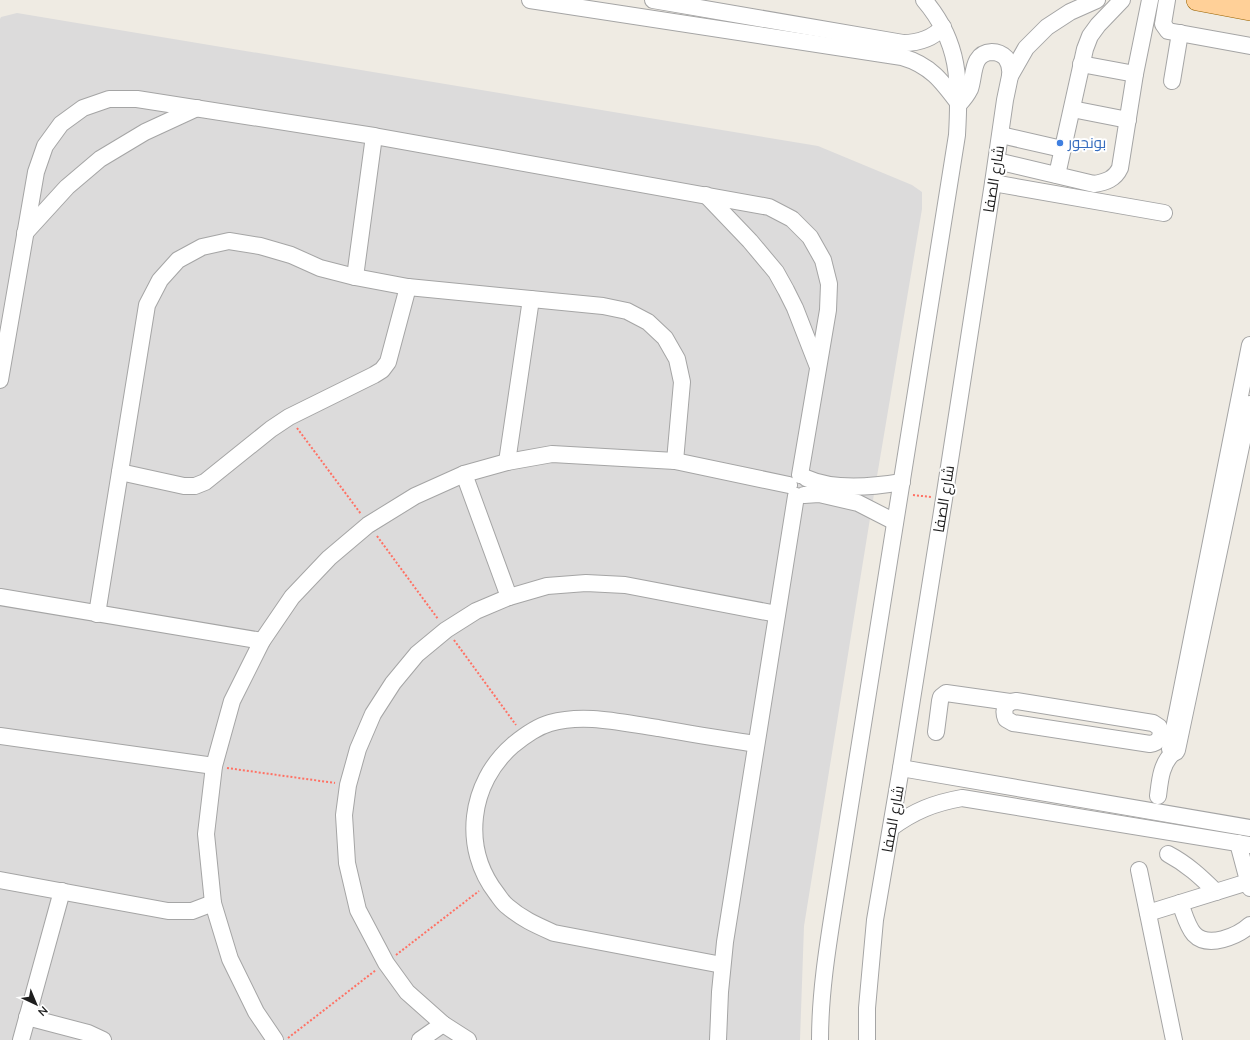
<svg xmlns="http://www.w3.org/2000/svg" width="1250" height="1040" viewBox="0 0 1250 1040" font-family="Mulish,Cairo,sans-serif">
	<rect width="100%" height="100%" fill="#efebe3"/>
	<path fill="#dcdbdb" d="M17 13 818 146 912 185 922 192V209L873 500 804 926 800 1040H0V19L1 17Z"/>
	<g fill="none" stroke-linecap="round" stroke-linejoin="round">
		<defs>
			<g id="minor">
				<path d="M530 0 902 57C930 65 942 81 959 104 964 99 967 95 970 89 975 75 971 53 992 52 997 52 1002 54 1006 58 1010 64 1011 69 1010 76"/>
				<path d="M653 0 903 43C919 43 932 39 943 27"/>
				<path d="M1167 0 1163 24 1168 31 1250 46"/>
				<path d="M1081 64 1135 74"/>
				<path d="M1172 81 1180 33"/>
				<path d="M1072 109 1128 120"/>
				<path d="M1001 135 1062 149"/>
				<path d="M997 161 1094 184C1106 182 1115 179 1120 168L1135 74 1150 0"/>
				<path d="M1057 175 1085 49 1090 36 1098 25 1122 0"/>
				<path d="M993 183 1164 213"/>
				<path d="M706 195 750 241 776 272 786 290 795 308 818 367"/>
				<path d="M25 233 67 187 100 159 145 132 197 108"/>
				<path d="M355 277 374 136"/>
				<path d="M1250 345 1170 749 1173 753 1176 752 1177 750 1250 404"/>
				<path d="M0 380 36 172 45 146 61 124 83 108 109 99H137L374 136 769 207 792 219 810 237 823 260 829 284 828 310 800 475"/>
				<path d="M507 462 531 299"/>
				<path d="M120 472 184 486H195L205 482 271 429 289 417 374 375 382 370 388 362 408 287"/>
				<path d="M464 474 509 597"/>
				<path d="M806 478C834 491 872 487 902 482"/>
				<path d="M804 495 819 494 858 503 895 522"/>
				<path d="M0 597 262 641"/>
				<path d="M97 614 147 305 160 280 178 260 202 247 229 241 260 246 291 255 320 268 355 277 408 287 603 306 627 311 648 322 665 338 677 359 682 382 675 461"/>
				<path d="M1016 701 1153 723 1159 727C1163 735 1159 743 1150 744L1013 723 1006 719C1002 709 1006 702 1016 701Z"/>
				<path d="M936 732 940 701 941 697 946 693 1010 702"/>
				<path d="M0 736 214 766"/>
				<path d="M901 768 1250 828"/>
				<path d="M1158 796C1160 780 1161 764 1173 753"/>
				<path d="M891 828C914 811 934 803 962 798L1250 845"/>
				<path d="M1238 843 1250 888"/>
				<path d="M1168 854C1187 864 1201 877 1216 892"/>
				<path d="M1139 870 1174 1040"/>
				<path d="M0 880 168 911H192L213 903"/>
				<path d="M1180 903C1184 913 1187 926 1194 934 1208 949 1238 936 1250 925"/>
				<path d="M1148 913 1248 882"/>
				<path d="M722 965 554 933C536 925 522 919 507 906 503 903 500 898 497 894 461 848 469 783 513 745 524 736 536 727 550 723 585 713 622 723 658 728 691 734 723 739 756 744"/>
				<path d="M27 1017 88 1033 103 1040"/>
				<path d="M21 1040 62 891"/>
				<path d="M275 1040 256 1012 230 959 213 903 206 834 214 766 232 701 262 641 292 597 329 558 368 525 415 496 464 474 507 462 552 454 675 461 789 485"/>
				<path d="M420 1040 443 1024"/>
				<path d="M468 1040 443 1024 407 992 386 963 358 910 347 863 344 815 348 785 358 749 373 714 393 683 417 654 446 630 476 611 509 597 547 586 586 583 625 585 777 614"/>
				<path d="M718 1040 720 992 725 942 796 496"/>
				<path d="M820 1040C820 995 827 950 834 906L957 135C960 82 960 42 924 0"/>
				<path d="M867 1040V1008L875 920 901 768 944 499 993 183 1005 100 1010 76 1026 48 1047 27 1070 12 1097 0"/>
			</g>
			<path id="major" d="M1197 0 1250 10"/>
		</defs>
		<use href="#minor" stroke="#a5a5a5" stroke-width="18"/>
		<use href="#major" stroke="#976200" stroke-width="22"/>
		<g stroke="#ff7164" stroke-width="2" stroke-dasharray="2 2" stroke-linecap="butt">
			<path d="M297 428 361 514"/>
			<path d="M913 495 931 497"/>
			<path d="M377 536 438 619"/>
			<path d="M454 640 516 725"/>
			<path d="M227 768 335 783"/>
			<path d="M396 955 479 891"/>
			<path d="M288 1038 376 970"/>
		</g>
		<use href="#minor" stroke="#fff" stroke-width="16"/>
		<use href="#major" stroke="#ffd098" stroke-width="21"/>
	</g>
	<circle fill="#3f7fe0" stroke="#fff" stroke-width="1.5" cx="1060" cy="143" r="4"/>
	<g text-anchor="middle" stroke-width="4" stroke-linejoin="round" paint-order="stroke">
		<g font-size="15" fill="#366cbe" stroke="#fff" text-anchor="start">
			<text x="1068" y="148">بونجور</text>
		</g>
		<g font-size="15" fill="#1e1e1e" stroke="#fff">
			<text transform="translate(994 179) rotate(-81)" y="5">شارع الصفا</text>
			<text transform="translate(944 499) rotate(-81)" y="5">شارع الصفا</text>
			<text transform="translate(893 819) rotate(-80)" y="5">شارع الصفا</text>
		</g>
	</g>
	<g transform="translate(36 1004) rotate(136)" stroke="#ffffff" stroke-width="3" paint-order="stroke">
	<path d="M0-3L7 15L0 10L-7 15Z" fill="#1e1e1e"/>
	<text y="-6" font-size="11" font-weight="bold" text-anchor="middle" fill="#1e1e1e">N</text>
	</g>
</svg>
